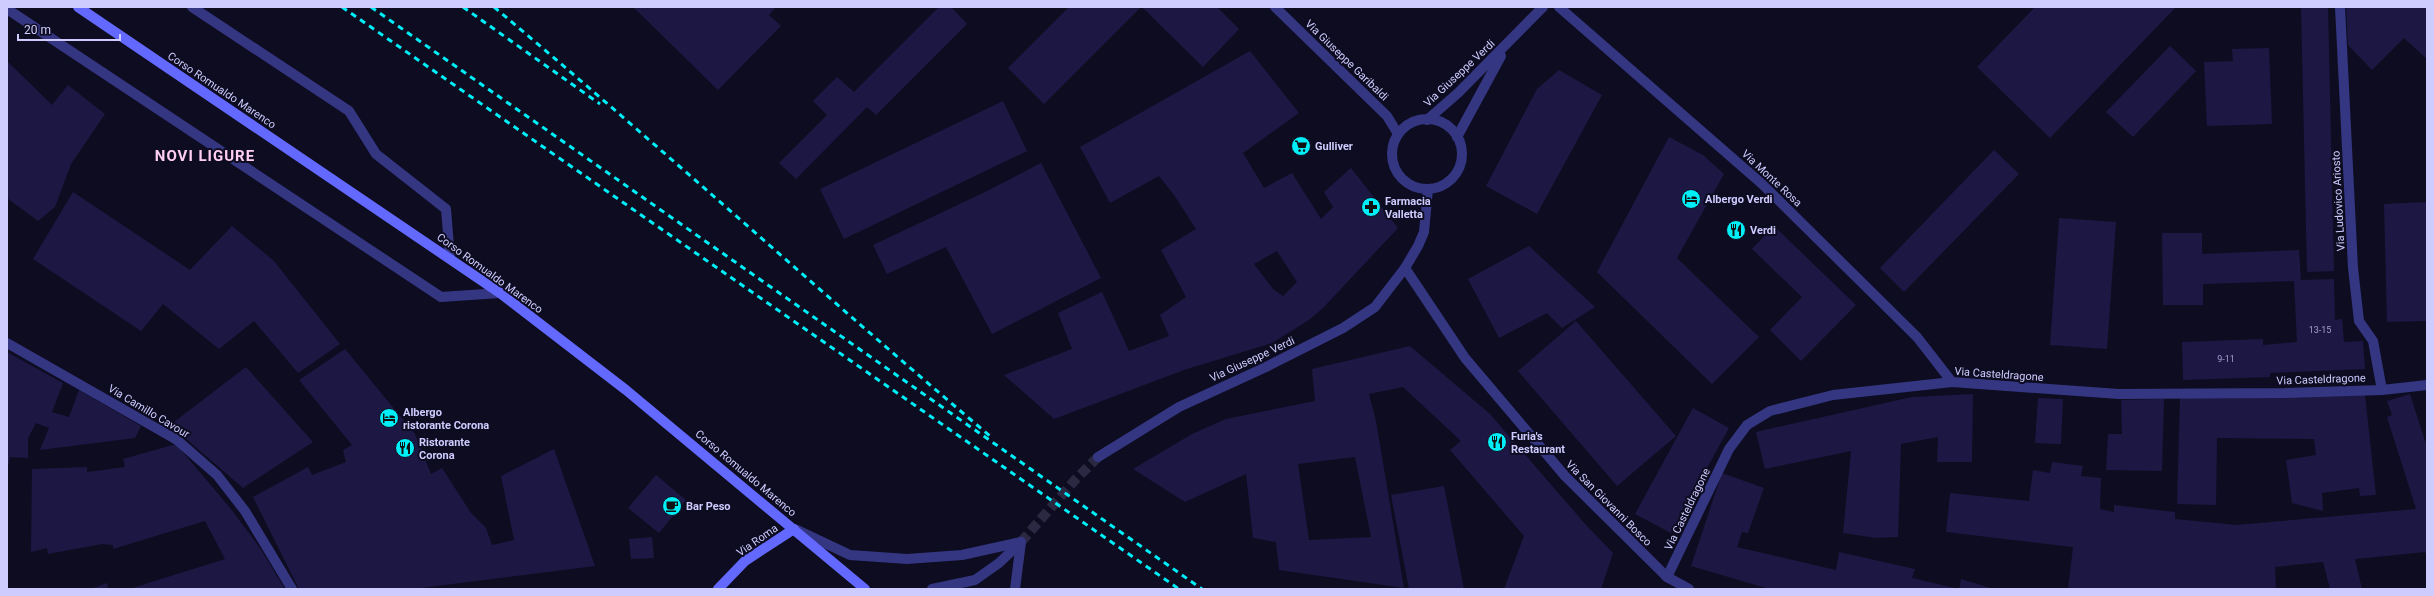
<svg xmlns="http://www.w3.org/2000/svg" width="2434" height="596" viewBox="0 0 2434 596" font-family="Roboto,sans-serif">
	<rect width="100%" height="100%" fill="#0e0c21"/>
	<g fill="#1d1743" fill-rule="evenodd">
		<path d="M633 7H776L769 15 781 26 718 90Z"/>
		<path d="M939 7H951L967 24 876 115 867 107 796 179 779 163 827 115 813 101 837 77 854 92Z"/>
		<path d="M1069 7H1141L1044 104 1008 68Z"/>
		<path d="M1142 7H1217L1239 29 1203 67Z"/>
		<path d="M2035 7H2176L2050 138 1977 67Z"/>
		<path d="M2301 7H2328L2334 271 2307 272Z"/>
		<path d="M2346 7H2427V59L2404 38 2372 70 2348 45Z"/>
		<path d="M2170 46 2196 71 2133 137 2106 112Z"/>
		<path d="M2269 48 2272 124 2207 126 2204 62 2233 61 2232 49Z"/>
		<path d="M1250 51 1299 113 1243 153 1264 188 1292 173 1321 219 1333 207 1324 192 1351 168 1398 228 1323 308 1309 320 1272 343 1184 370 1054 419 1004 375 1072 349 1058 313 1102 292 1129 351 1169 336 1160 315 1186 297 1161 250 1196 229 1174 195 1159 176 1110 203 1080 147ZM1277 251 1297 282 1283 296 1273 289 1254 264Z"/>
		<path d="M7 61 52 105 68 85 105 114 71 164 55 207 38 221 7 198Z"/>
		<path d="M1559 70 1602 95 1537 214 1486 186 1537 89Z"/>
		<path d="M1003 101 1027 151 844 239 820 189Z"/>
		<path d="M1669 137 1703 155 1724 174 1677 258 1759 337 1712 384 1597 272Z"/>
		<path d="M1994 150 2019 174 1904 292 1880 268Z"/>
		<path d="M1041 163 1101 278 992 334 946 247 887 274 873 245 985 192Z"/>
		<path d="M73 192 190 270 232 226 274 261 340 344 298 373 254 321 219 349 163 304 141 331 33 259Z"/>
		<path d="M2427 202V321L2387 322 2384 204Z"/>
		<path d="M2059 218 2116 222 2107 349 2050 345Z"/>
		<path d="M1774 226 1856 305 1801 361 1770 330 1802 297 1752 249Z"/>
		<path d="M2162 233H2202V254L2299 250 2301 280 2334 279 2335 320 2342 319 2344 342 2363 341 2365 369 2270 373V377L2183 380 2182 342 2263 339V345L2297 342 2294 281 2203 284V305H2163Z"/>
		<path d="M1529 246 1595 307 1562 328 1547 313 1499 338 1468 279Z"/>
		<path d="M1576 321 1676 436 1617 486 1518 371Z"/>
		<path d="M1410 346 1490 414 1586 525 1613 553 1601 589H1504L1524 536 1450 450 1461 441 1403 387 1369 394 1376 421 1404 588 1279 570 1276 542 1253 538 1246 474 1185 502 1133 469 1192 434 1226 419 1315 401 1312 369ZM1355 457 1371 537 1309 540 1298 464Z"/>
		<path d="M345 349 415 434 431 474 442 468 471 513 486 528 492 545 514 540 501 476 554 449 595 566 413 589H299L253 497 308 467 312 475 346 462 343 450 352 445 299 380Z"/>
		<path d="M7 352 63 383 52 412 69 417 79 390 141 426 135 438 40 450 49 428 36 423 28 438V458L10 457 7 472Z"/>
		<path d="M246 367 313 442 243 488 170 425Z"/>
		<path d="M1973 394 1972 462H1937L1938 437 1901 444 1898 537 1876 538 1843 533 1851 451 1765 469 1756 432 1912 397Z"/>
		<path d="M2410 394 2427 447V557L2425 552 2355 559 2362 589H2330L2323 562 2275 567 2276 589H2068L2073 547 1946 532 1950 493 2029 501 2033 470 2050 473 2052 462 2083 466 2081 476 2101 478 2100 509 2114 512V505L2175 512V519L2236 525 2416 509 2387 417 2392 415 2387 401Z"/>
		<path d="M2365 395 2376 495 2360 496 2359 488 2322 493 2323 511 2292 503 2286 460 2316 455 2314 439 2217 438 2216 505 2177 504 2180 397Z"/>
		<path d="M2038 398 2063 399 2061 444 2035 443Z"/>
		<path d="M2164 399 2162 471 2106 470 2108 434H2122L2121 400Z"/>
		<path d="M1693 408 1729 428 1671 533 1635 514Z"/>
		<path d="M176 444 231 509 260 548 285 589H129L225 559 205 521 113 549V545L102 544 48 554 47 548 31 552 32 469 87 467V472L125 467 123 459Z"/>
		<path d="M1722 473 1764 488 1748 533 1742 532 1737 547 1836 570 1839 552 1915 569 1912 578 1959 589H1769L1691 566Z"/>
		<path d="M656 475 686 500 659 533 628 508Z"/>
		<path d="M1444 486 1464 589H1409L1391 495Z"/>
		<path d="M652 537 654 558 631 559 629 539Z"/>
		<path d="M1961 579 1994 589H1959Z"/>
		<path d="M107 583 108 589H90Z"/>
	</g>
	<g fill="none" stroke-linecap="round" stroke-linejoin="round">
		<path stroke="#2b2942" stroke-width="10" stroke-dasharray="10 5" stroke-linecap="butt" d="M1021 542 1075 480 1098 457"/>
		<g stroke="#343682" stroke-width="10">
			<path d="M192 7 349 111 376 154 446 209 450 258"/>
			<path d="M7 9 441 297 500 293"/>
		</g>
		<g stroke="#343682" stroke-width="10">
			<path d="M1275 7 1387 116 1398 134"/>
			<path d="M1559 7 1761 183 1917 337 1952 382"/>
			<path d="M2340 7 2353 268 2359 321 2373 341 2382 390"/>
			<path d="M1405 268 1465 358 1565 476 1667 577 1689 589"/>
			<path d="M7 343 177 440 217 475 245 511 292 589"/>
			<path d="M1667 577 1729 449 1747 425 1770 411 1833 395 1952 382 2119 394 2285 393 2382 390 2427 385"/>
		</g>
		<g stroke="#343682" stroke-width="10">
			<circle cx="1427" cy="154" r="35"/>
			<path d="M1427 120 1458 93 1543 7"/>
			<path d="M1457 137 1501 56"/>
			<path d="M1098 457 1179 407 1266 367 1343 328 1375 307 1405 268 1418 246 1424 232 1428 189"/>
			<path d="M797 530 850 555 907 559 962 555 1021 542 999 563 975 580 932 589"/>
			<path d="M1015 589 1021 542"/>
		</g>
		<g stroke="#6369ff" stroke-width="10">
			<path d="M78 7 500 293 626 390 865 589"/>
			<path d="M718 589 745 561 794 529"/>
		</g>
		<g stroke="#00eef7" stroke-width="3" stroke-dasharray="6 5" stroke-linecap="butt">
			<path d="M342 7 1179 589"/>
			<path d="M371 7 1202 589"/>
			<path d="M463 7 600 104"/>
			<path d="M494 7C662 148 823 295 990 436"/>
		</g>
	</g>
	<defs>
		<symbol id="supermarket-disc" viewBox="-11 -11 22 22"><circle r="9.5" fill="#00eef7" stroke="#0e0c21"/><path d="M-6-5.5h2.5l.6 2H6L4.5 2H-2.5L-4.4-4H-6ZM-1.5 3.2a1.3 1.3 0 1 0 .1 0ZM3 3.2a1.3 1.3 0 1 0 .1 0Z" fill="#111"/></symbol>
		<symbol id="hotel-disc" viewBox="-11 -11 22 22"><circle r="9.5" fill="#00eef7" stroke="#0e0c21"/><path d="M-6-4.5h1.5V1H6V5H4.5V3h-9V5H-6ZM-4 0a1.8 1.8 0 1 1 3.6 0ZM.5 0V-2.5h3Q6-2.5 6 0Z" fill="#111"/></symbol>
		<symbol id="pharmacy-disc" viewBox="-11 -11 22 22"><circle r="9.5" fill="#00eef7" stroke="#0e0c21"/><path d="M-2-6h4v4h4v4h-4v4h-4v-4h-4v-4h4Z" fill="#111"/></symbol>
		<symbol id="restaurant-disc" viewBox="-11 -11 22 22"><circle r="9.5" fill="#00eef7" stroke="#0e0c21"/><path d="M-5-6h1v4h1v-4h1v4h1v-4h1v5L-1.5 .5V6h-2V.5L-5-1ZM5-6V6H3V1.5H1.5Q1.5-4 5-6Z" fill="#111"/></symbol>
		<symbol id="cafe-disc" viewBox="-11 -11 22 22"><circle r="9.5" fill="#00eef7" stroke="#0e0c21"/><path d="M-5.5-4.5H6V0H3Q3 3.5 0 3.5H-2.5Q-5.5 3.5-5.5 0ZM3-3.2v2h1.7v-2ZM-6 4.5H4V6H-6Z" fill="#111"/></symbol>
	</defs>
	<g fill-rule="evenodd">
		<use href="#supermarket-disc" x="1290" y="135" width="22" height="22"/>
		<use href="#hotel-disc" x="1680" y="188" width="22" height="22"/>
		<use href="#pharmacy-disc" x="1360" y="196" width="22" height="22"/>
		<use href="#restaurant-disc" x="1725" y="219" width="22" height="22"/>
		<use href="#hotel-disc" x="378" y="407" width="22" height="22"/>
		<use href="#restaurant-disc" x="1486" y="431" width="22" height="22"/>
		<use href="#restaurant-disc" x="394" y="437" width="22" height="22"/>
		<use href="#cafe-disc" x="661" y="495" width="22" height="22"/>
	</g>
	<g text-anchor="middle" stroke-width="4" stroke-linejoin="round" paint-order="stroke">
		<g font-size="9" fill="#a29fd0">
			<text x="2320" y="333">13-15</text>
			<text x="2226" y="362">9-11</text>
		</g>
		<g font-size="11" fill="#ceccff" stroke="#0e0c21">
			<text transform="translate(1347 60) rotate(44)" y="4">Via Giuseppe Garibaldi</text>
			<text transform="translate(1459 73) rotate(-43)" y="4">Via Giuseppe Verdi</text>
			<text transform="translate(222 90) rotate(34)" y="4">Corso Romualdo Marenco</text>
			<text transform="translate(1772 178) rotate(43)" y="4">Via Monte Rosa</text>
			<text transform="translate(2338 201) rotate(-93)" y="4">Via Ludovico Ariosto</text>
			<text transform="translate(490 273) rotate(36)" y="4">Corso Romualdo Marenco</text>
			<text transform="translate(1252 359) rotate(-25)" y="4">Via Giuseppe Verdi</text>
			<text transform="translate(1999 374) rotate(4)" y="4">Via Casteldragone</text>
			<text transform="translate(2321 379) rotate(-2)" y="4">Via Casteldragone</text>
			<text transform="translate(149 411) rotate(31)" y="4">Via Camillo Cavour</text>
			<text transform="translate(746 473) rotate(40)" y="4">Corso Romualdo Marenco</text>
			<text transform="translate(1609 503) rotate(45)" y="4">Via San Giovanni Bosco</text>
			<text transform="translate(1687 509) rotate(-64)" y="4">Via Casteldragone</text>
			<text transform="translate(757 540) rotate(-35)" y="4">Via Roma</text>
		</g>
		<g font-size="11" font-weight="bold" fill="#ceccff" stroke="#0e0c21" text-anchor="start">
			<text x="1315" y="150">Gulliver</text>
			<text x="1705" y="203">Albergo Verdi</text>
			<text x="1385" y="205">Farmacia<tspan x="1385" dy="13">Valletta</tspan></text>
			<text x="1750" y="234">Verdi</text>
			<text x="403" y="416">Albergo<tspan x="403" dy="13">ristorante Corona</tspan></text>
			<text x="1511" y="440">Furia's<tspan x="1511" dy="13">Restaurant</tspan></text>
			<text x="419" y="446">Ristorante<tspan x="419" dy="13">Corona</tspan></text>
			<text x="686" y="510">Bar Peso</text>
		</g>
		<g font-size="15" font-weight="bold" letter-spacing="1" fill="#ffcef0" stroke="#0e0c21">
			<text x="205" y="161">NOVI LIGURE</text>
		</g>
	</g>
	<rect width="2434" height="596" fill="none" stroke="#ceccff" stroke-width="16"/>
	<path d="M18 34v6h102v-6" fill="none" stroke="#ceccff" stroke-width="2"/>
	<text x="24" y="34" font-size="12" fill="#ceccff" stroke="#0e0c21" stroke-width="3" paint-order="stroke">20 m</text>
</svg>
